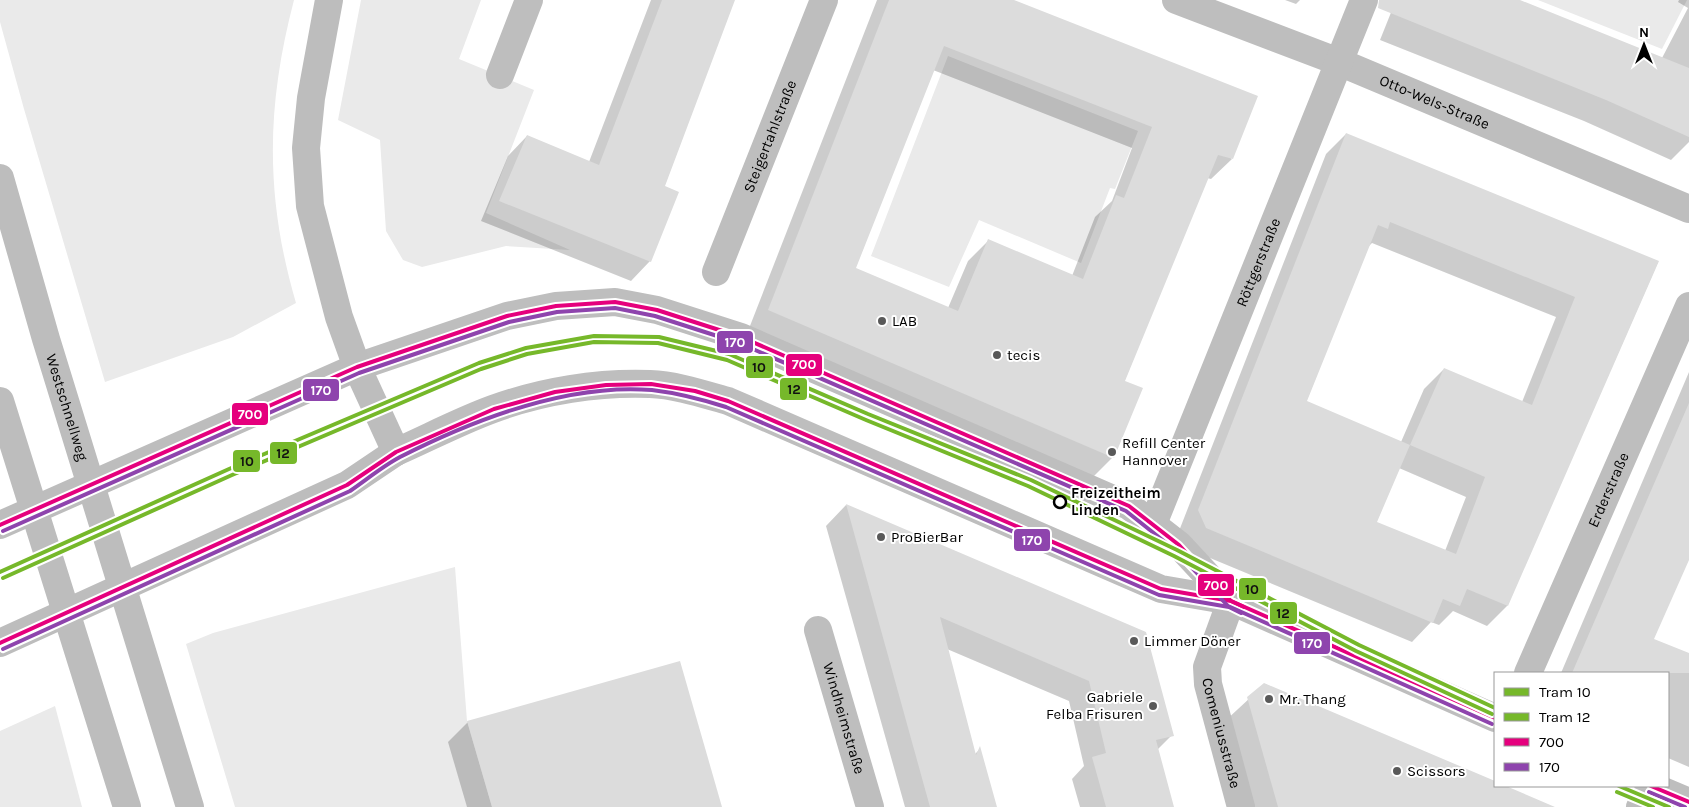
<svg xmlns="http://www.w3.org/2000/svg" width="1689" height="807" viewBox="0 0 1689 807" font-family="Karla,sans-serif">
	<rect width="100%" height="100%" fill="#fff"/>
	<g fill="#eaeaea">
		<path d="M0 0H294C266 107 265 197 296 303L233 337 105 382 24 109 0 22Z"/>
		<path d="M361 0H481L459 59 534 90 486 213 570 250 506 246 422 267 403 260 386 231 380 140 338 120Z"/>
		<path d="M1538 0H1687L1662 49Z"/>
		<path d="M948 56 1138 131 1115 189 1110 188 1081 263 979 220 949 287 871 256Z"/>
		<path d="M455 567 467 721 492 807H235L186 644 213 633Z"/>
		<path d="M55 706 82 807H0V731Z"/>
	</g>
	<g fill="#0003" fill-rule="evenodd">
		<path d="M651 0H734L664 187 650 261 631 281 481 221 508 156 527 136 589 162Z"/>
		<path d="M877 0H1011L1232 159 1211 179 1207 178 1124 382 1113 457 1092 478 748 331ZM933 70 1132 148 1112 201 1095 217 1072 276 988 241 968 261 948 308 855 269Z"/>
		<path d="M1285 0H1300L1296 4Z"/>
		<path d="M1396 0H1516L1662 58 1688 8 1678 2 1679 0H1689V142L1671 160 1584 121 1380 40Z"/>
		<path d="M1346 134 1658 262 1507 606 1487 626 1453 611 1439 625 1431 622 1412 642 1186 548 1179 531 1326 154ZM1372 243 1556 317 1522 402 1444 369 1424 389 1401 442 1306 402 1368 247ZM1399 468 1466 497 1445 551 1376 523Z"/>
		<path d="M1689 372V555L1652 639 1689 655V767L1668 758V673H1561Z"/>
		<path d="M846 505 1145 633 1172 735 1157 750 1173 807H1080L1072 779 1084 766 1069 701 947 649 975 754 980 749 996 807H905L826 526Z"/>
		<path d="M1265 684 1495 783V786H1501L1551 807H1249L1224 722Z"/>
		<path d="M468 722 720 807H467L448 742Z"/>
	</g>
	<g fill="#dcdcdc" fill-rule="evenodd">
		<path d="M662 0H735L665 186 679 192 651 262 499 201 527 135 599 165Z"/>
		<path d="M889 0H1014L1258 96 1233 159 1218 155 1125 381 1143 388 1114 458 768 310ZM944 46 1152 127 1124 198 1116 195 1083 279 988 239 958 311 856 268Z"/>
		<path d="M1379 0H1520L1689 68V137L1606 100 1378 8Z"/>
		<path d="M1346 133 1659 261 1508 606 1467 589 1460 606 1443 599 1433 623 1206 528 1198 510ZM1390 222 1575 297 1532 405 1444 368 1410 445 1307 401 1378 225 1388 229ZM1410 445 1485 477 1456 554 1377 522Z"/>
		<path d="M1689 403V560L1654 639 1689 653V673H1572Z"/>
		<path d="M846 504 1146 632 1174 736 1156 740 1174 807H1106L1092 757 1106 753 1089 681 940 617 976 755 980 746 997 807H930Z"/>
		<path d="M680 661 722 807H492L467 721Z"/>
		<path d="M1264 683 1495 781V786H1506L1555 807H1278L1247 697Z"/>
	</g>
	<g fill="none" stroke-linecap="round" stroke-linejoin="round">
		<g stroke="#bebebe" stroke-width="28">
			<path id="s1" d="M1176 0 1339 62 1689 209"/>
			<path d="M500 75 529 0"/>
			<path id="s2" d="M716 272 824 0"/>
			<path d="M357 367 507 316 556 306 615 302 657 310 741 337 1129 506 1179 545 1231 601"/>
			<path d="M396 452C428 438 460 421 493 409 542 391 598 382 650 384 676 385 703 394 728 401L1161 589 1231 601 1495 718"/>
			<path id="s3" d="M1153 524 1364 0"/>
			<path id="s4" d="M1231 601 1207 667 1208 684 1241 807"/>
			<path id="s5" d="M818 630 870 807"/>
			<path id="s6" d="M1528 673 1689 306"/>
			<path d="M1651 786 1689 802"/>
			<path d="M1640 807 1651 786"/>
		</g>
		<g stroke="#bdbdbd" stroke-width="28">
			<path d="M0 525 357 367"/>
			<path d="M0 643 347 485 396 452"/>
		</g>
		<g stroke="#bdbdbd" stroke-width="28">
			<path d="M329 0 311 98 306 148 310 206 339 317 357 367 396 452"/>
			<path id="s7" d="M0 178 46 339 190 807"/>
			<path d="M0 401 127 807"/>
		</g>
		<defs>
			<g id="bus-1">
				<path d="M0 525 357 367 507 316 556 306 615 302 657 310 741 337 1129 506 1179 545 1231 601 1495 718"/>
				<path d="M0 643 347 485 396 452 494 409 555 392 606 385 651 384 695 391 728 401 1161 589 1231 601 1244 607"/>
				<path d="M1651 786 1689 802"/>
			</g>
			<g id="bus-2">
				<path d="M3 531 359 373 509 322 557 312 615 308 655 316 739 343 1126 511 1175 550 1228 606 1492 724"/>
				<path d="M3 649 350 491C366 480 383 466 400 457 473 420 568 383 652 390 677 393 701 399 726 407L1159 595 1229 607 1241 613"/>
				<path d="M1649 792 1685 807"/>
			</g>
		</defs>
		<use href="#bus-1" stroke="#fff" stroke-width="8"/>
		<use href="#bus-2" stroke="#fff" stroke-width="8"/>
		<use href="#bus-1" stroke="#e5007d" stroke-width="4"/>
		<use href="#bus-2" stroke="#8e44ad" stroke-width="4"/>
		<defs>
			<g id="tram-1">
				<path d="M0 572 229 469 479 363 526 348 594 336 659 337 729 354 868 414 1031 480 1177 550 1359 645 1495 708"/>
				<path d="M1619 786 1669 807"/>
			</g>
			<g id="tram-2">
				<path d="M3 578 232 475 481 369 527 354 594 342 658 343 727 360 866 420 1028 486 1174 556 1356 651 1492 714"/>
				<path d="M1617 792 1653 807"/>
			</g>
		</defs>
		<use href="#tram-1" stroke="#fff" stroke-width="8"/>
		<use href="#tram-2" stroke="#fff" stroke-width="8"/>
		<use href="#tram-1" stroke="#76b82a" stroke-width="4"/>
		<use href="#tram-2" stroke="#76b82a" stroke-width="4"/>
	</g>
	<g fill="#595959" stroke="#fff" stroke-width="2">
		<circle cx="882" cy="321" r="5"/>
		<circle cx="997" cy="355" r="5"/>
		<circle cx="1112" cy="452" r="5"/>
		<circle cx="881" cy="537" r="5"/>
		<circle cx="1134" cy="641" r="5"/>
		<circle cx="1269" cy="699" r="5"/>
		<circle cx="1153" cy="706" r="5"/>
		<circle cx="1397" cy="771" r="5"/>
	</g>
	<circle fill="#fff" stroke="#000" stroke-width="2.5" cx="1060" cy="502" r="6"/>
	<g text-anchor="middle" stroke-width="4" stroke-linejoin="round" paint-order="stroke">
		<g font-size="15" fill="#000" stroke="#fff">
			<text dy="5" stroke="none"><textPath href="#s1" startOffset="278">Otto-Wels-Straße</textPath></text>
			<text dy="5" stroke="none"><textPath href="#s2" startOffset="146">Steigertahlstraße</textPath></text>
			<text dy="5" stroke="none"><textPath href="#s3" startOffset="282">Röttgerstraße</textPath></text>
			<text dy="5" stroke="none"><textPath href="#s7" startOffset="239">Westschnellweg</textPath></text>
			<text dy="5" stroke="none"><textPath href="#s6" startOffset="200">Erderstraße</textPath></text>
			<text dy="5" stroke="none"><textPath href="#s5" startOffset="92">Windheimstraße</textPath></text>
			<text dy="5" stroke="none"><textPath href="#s4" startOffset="138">Comeniusstraße</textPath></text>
		</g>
		<g font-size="15" fill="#000" stroke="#fff" text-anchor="start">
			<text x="892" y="326">LAB</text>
			<text x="1007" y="360">tecis</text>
			<text x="1122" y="448">Refill Center<tspan x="1122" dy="17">Hannover</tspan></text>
			<text x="891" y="542">ProBierBar</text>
			<text x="1144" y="646">Limmer Döner</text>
			<text x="1143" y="702" text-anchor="end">Gabriele<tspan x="1143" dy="17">Felba Frisuren</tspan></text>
			<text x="1279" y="704">Mr. Thang</text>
			<text x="1407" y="776">Scissors</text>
		</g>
		<g font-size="15" font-weight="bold" fill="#000" stroke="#fff" text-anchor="start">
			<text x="1071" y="498">Freizeitheim<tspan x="1071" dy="17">Linden</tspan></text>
		</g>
	</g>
	<g stroke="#fff" stroke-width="2">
		<rect x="716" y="330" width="38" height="24" rx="5" fill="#8e44ad"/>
		<rect x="785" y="353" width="38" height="24" rx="5" fill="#e5007d"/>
		<rect x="745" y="355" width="29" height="24" rx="5" fill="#76b82a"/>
		<rect x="779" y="377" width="29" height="24" rx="5" fill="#76b82a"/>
		<rect x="302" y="378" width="38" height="24" rx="5" fill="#8e44ad"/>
		<rect x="231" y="402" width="38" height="24" rx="5" fill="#e5007d"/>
		<rect x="269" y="441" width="29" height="24" rx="5" fill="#76b82a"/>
		<rect x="232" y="449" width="29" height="24" rx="5" fill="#76b82a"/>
		<rect x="1013" y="528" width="38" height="24" rx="5" fill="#8e44ad"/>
		<rect x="1197" y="573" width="38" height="24" rx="5" fill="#e5007d"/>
		<rect x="1238" y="577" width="29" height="24" rx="5" fill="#76b82a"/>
		<rect x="1269" y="601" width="29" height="24" rx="5" fill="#76b82a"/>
		<rect x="1293" y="631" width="38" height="24" rx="5" fill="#8e44ad"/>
	</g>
	<g font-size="14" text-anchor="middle" font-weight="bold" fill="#fff">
		<text x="735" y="347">170</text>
		<text x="804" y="369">700</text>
		<text x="321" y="395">170</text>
		<text x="250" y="419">700</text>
		<text x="1032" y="545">170</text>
		<text x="1216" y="590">700</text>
		<text x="1312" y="648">170</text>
	</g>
	<g font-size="14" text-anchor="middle" font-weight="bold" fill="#111">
		<text x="759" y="372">10</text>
		<text x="794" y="394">12</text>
		<text x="283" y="458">12</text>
		<text x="247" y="466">10</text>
		<text x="1252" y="594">10</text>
		<text x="1283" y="618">12</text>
	</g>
	<rect x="1494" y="672" width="175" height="115" fill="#ffffff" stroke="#999999"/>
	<rect x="1504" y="688" width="25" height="8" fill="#76b82a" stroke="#999999"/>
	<text x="1539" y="697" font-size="15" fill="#000000">Tram 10</text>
	<rect x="1504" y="713" width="25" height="8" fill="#76b82a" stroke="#999999"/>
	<text x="1539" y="722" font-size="15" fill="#000000">Tram 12</text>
	<rect x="1504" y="738" width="25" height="8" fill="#e5007d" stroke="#999999"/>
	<text x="1539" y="747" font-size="15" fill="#000000">700</text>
	<rect x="1504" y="763" width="25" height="8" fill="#8e44ad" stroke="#999999"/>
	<text x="1539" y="772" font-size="15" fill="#000000">170</text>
	<g transform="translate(1644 45)" stroke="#ffffff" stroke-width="4" paint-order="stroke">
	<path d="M0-4L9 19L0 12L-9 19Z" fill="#000000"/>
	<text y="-8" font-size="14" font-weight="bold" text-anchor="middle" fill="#000000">N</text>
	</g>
</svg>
